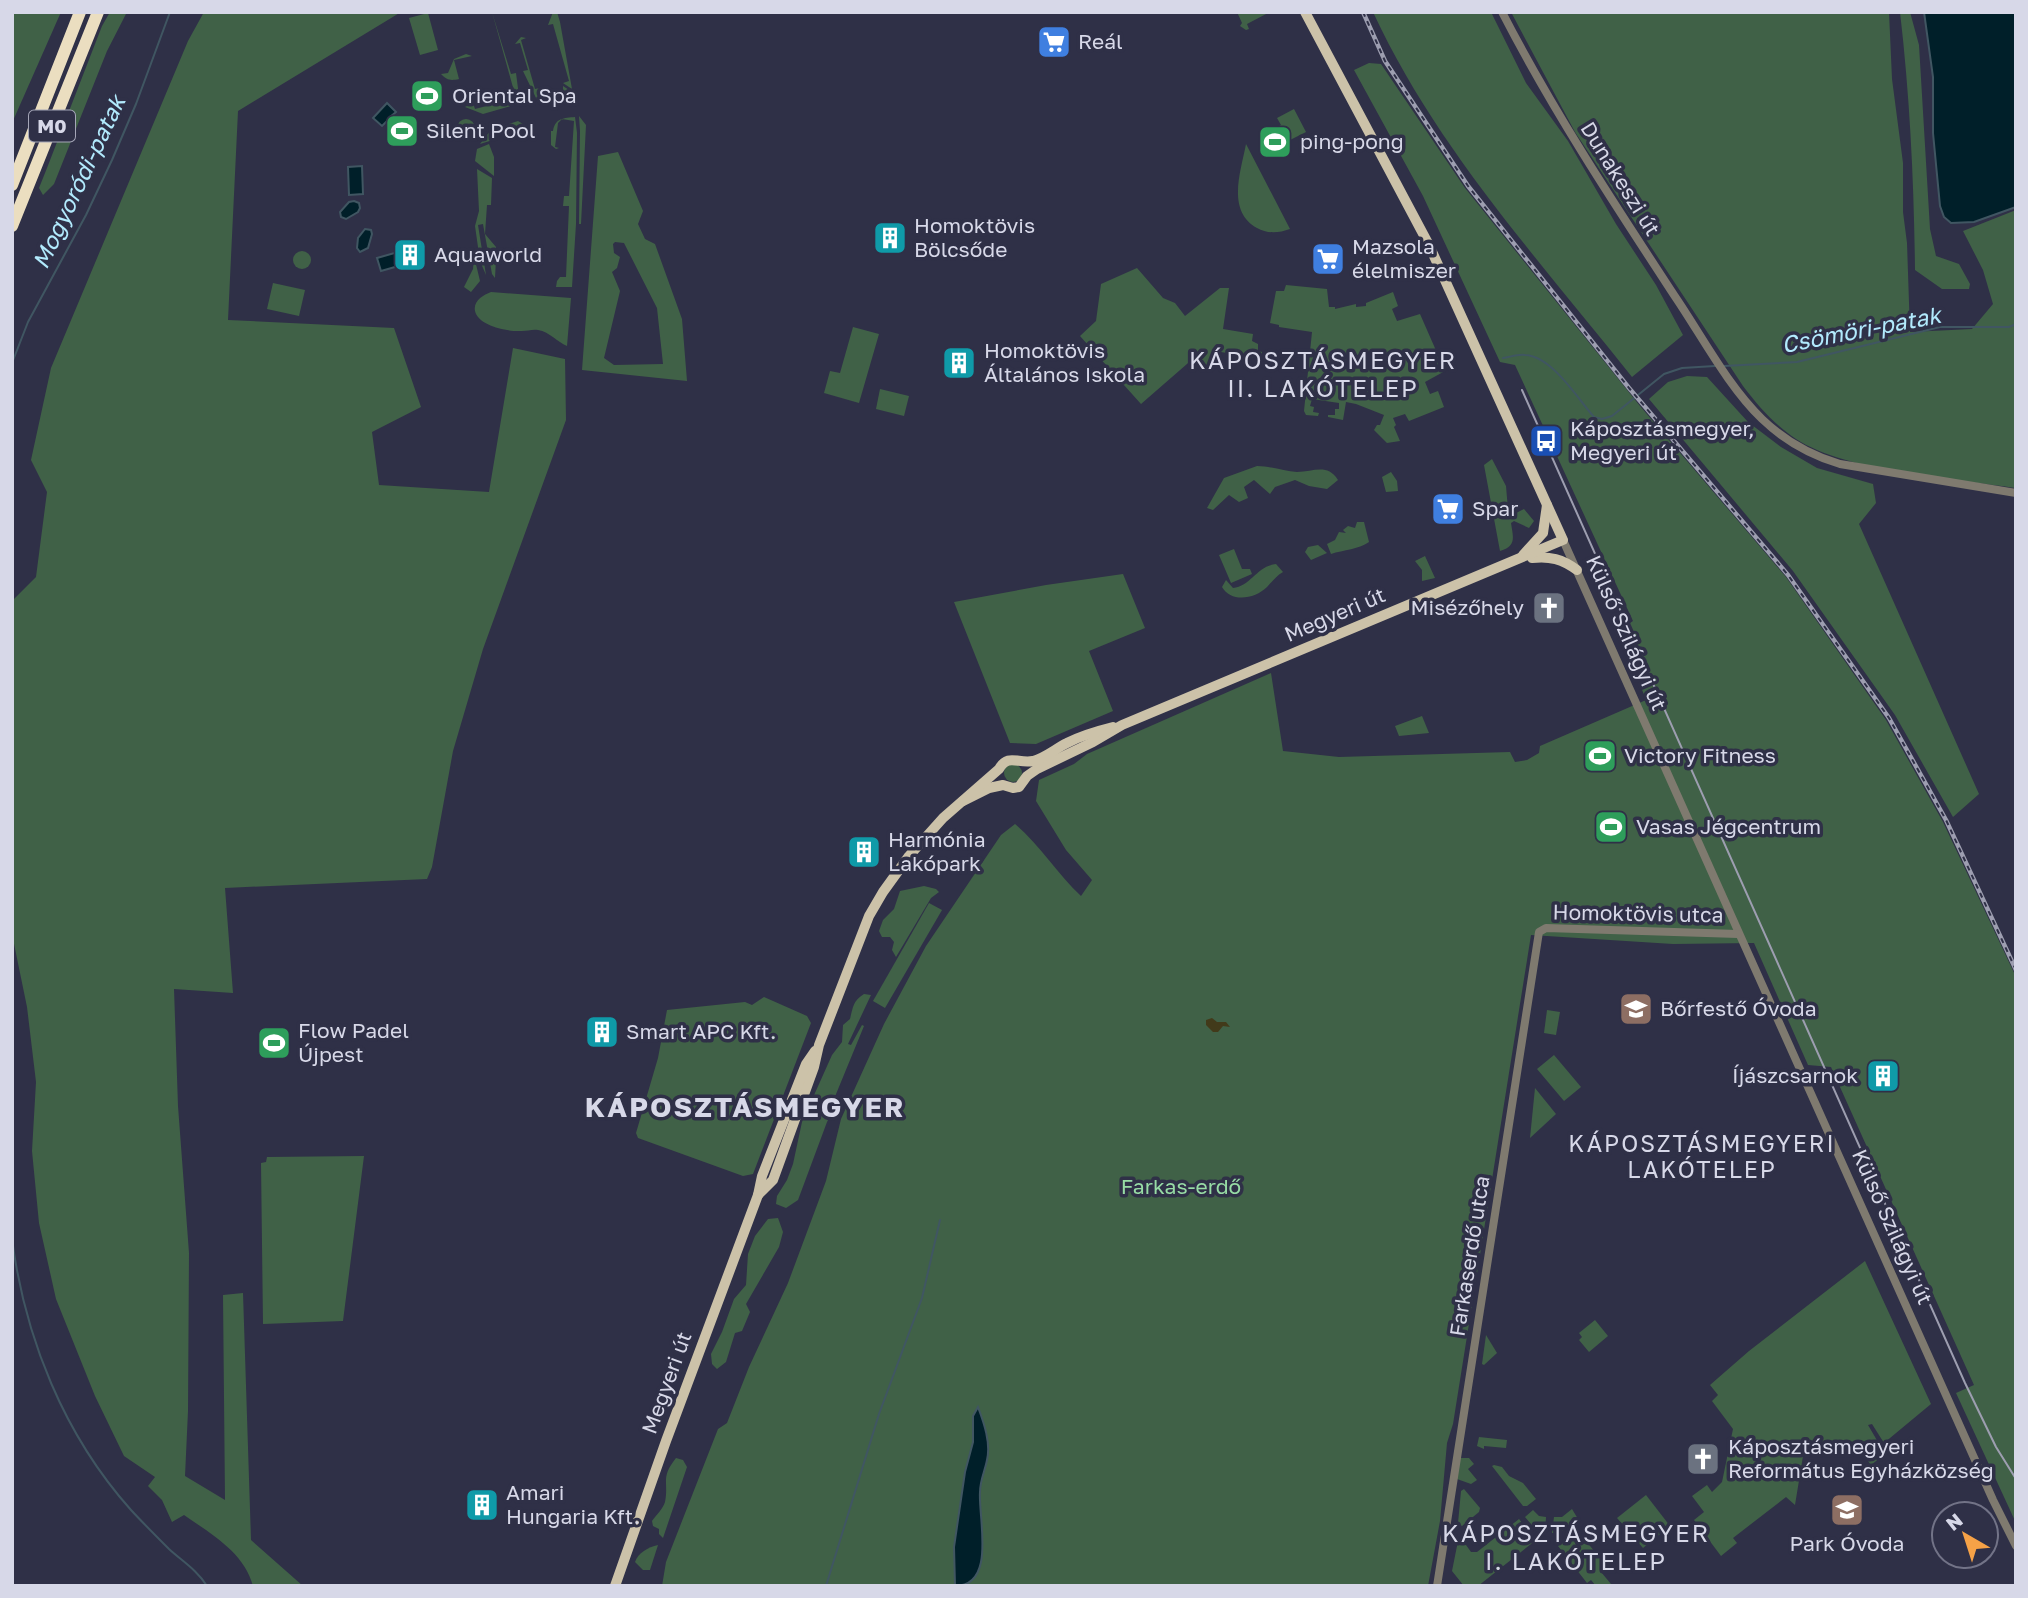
<svg xmlns="http://www.w3.org/2000/svg" width="2028" height="1598" viewBox="0 0 2028 1598" font-family="'Golos Text',sans-serif">
	<rect width="100%" height="100%" fill="#2f3047"/>
	<g fill="#406147" fill-rule="evenodd">
		<path d="M12 12H61L12 123Z"/>
		<path d="M110 12H127L107 51 54 184 43 195 39 188 47 168 102 26Z"/>
		<path d="M204 12H401L238 111 228 320 394 328 421 407 372 432 379 485 489 492 513 348 565 359 566 420 483 649 453 751 432 867 427 879 225 888 233 993 174 989 178 1106 189 1253 188 1411 185 1476 225 1500 223 1295 243 1293 251 1540 303 1586H253C244 1552 211 1534 184 1515L172 1522 162 1500 148 1486 155 1477 124 1456 95 1396 56 1299 39 1223 32 1151 36 1082 27 1007 12 934V601L36 577 47 492 31 460 51 368 188 41Z"/>
		<path d="M492 12 511 74 516 73 519 96 514 105 483 114 465 107 473 103 475 109 510 100 508 93 514 91Z"/>
		<path d="M553 12H557L560 22 572 89 563 83 569 81 553 24 548 25Z"/>
		<path d="M1237 12H1267L1268 13 1247 24 1249 29 1246 30 1240 26 1242 23Z"/>
		<path d="M1373 12H1491L1526 83 1568 141 1616 224 1656 285 1683 335 1632 377C1540 261 1436 148 1373 12Z"/>
		<path d="M1511 12H1889L1892 79 1903 163V212L1907 243 1910 332 1972 329 1993 304 1983 270 1963 231 2016 210V488C1955 479 1847 472 1796 439 1775 425 1758 406 1743 386L1575 132Z"/>
		<path d="M1900 12H1910L1919 45 1930 229 1936 256 1959 264 1970 284 1969 289H1942L1915 270C1914 183 1910 98 1900 12Z"/>
		<path d="M428 13 438 50 420 55 409 18Z"/>
		<path d="M521 37 526 38 521 40 535 89 540 88 544 98 563 93V86L572 92 573 100 546 103 537 100 523 71 528 70 520 43 515 44Z"/>
		<path d="M466 54 472 56 454 60 459 79C450 81 447 80 441 74L448 73 454 59Z"/>
		<path d="M1369 63 1381 64 1465 188 1640 406 1786 577 1886 720 1943 822 2016 977V1523L1956 1393 1974 1385 1831 1067 1808 1065 1754 943 1673 944 1531 935 1453 1424 1447 1443 1440 1521 1428 1586H662L666 1562 718 1429 727 1423 749 1367 788 1283 826 1181 841 1119 884 1024 926 946 1001 835 1015 824C1040 845 1057 874 1081 896L1092 880 1066 850 1036 801 1039 780 1074 764 1087 754 1271 673 1283 751 1339 757 1510 752 1515 762 1527 760 1539 753 1540 746 1646 700 1619 630 1633 621 1515 365 1500 362 1423 196 1354 70Z"/>
		<path d="M1294 109 1306 132 1284 143 1276 128 1281 125 1277 118Z"/>
		<path d="M579 116 586 125 581 224H579L580 131Z"/>
		<path d="M575 117 577 133 576 224 572 287H556L557 281 560 277H566L569 206H563L564 196H569L574 121 562 119 558 123 555 147 559 148 556 149 551 145V131H553C555 118 564 118 575 117Z"/>
		<circle cx="466" cy="128" r="9"/>
		<path d="M518 121 526 126 532 133 525 130 517 133 515 128 495 134 496 139 480 144 491 130Z"/>
		<path d="M1275 130 1283 144 1268 152 1261 138Z"/>
		<path d="M489 144 494 157V176L475 161 477 149Z"/>
		<path d="M1246 144 1290 229C1279 233 1267 234 1257 228 1226 211 1241 171 1246 144Z"/>
		<path d="M618 152 643 211 638 224 645 239 655 244 682 319 687 381 582 370 598 156ZM615 242 624 243 657 308 663 364 614 365 604 358 620 291 612 272 617 268 620 257 614 253 613 244Z"/>
		<path d="M477 169 492 178 491 205H487L485 234 496 247V249H491V259H496L495 278 492 274 483 224 478 225 486 275 480 261 475 226 479 211Z"/>
		<circle cx="302" cy="260" r="9"/>
		<path d="M474 256 480 281 471 292 464 287 473 269Z"/>
		<path d="M1137 268 1163 298 1175 303 1185 316 1220 288H1229L1223 329 1253 334 1252 341 1258 344V351L1262 352V359L1221 352 1206 367 1195 357 1141 404 1080 336 1096 321 1101 284Z"/>
		<path d="M273 283 305 290 299 316 267 309Z"/>
		<path d="M1286 285 1327 289 1329 307H1335V309L1356 304V307L1366 306V303L1393 292 1398 306 1392 309 1397 321 1420 314 1445 371 1425 382 1430 394 1438 391 1444 407 1409 421 1405 414 1393 418 1396 425 1394 427 1400 441 1387 443 1374 430 1377 425H1380L1384 415 1356 404 1346 402 1343 420 1328 417V415H1335V409H1339V403L1312 399 1310 406 1314 407 1313 412 1319 413 1318 416 1306 415 1304 411 1312 332 1279 327V325L1270 323 1276 291H1284Z"/>
		<path d="M491 292 571 298 567 346C557 342 550 332 538 330 533 329 527 331 522 331 509 332 478 326 475 311 473 301 483 295 491 292Z"/>
		<path d="M853 327 879 334 859 403 824 393 830 371 840 373Z"/>
		<path d="M1687 376 1707 377 1748 422 1781 447 1817 468 1873 484 1876 503 1859 524 1979 794 1953 817 1895 715 1793 571 1649 399 1668 382Z"/>
		<path d="M880 389 909 396 904 416 876 409Z"/>
		<path d="M1492 459 1506 486 1508 510 1512 515 1524 509 1534 521 1529 528 1514 521 1511 523C1513 537 1517 546 1500 551L1484 465Z"/>
		<path d="M1257 466C1270 466 1284 471 1297 472 1314 472 1327 463 1338 480L1327 489 1309 486 1295 480 1275 487 1270 494 1254 480 1244 487 1248 498 1239 502 1229 495 1213 510 1207 508 1224 478Z"/>
		<path d="M1391 472 1397 481 1398 491 1386 492 1382 477Z"/>
		<path d="M1357 522H1364L1369 542C1360 549 1343 550 1331 554L1327 544 1335 540 1339 532 1346 533 1343 530 1348 526 1355 528Z"/>
		<path d="M1318 545 1327 553 1311 560 1305 552 1308 547Z"/>
		<path d="M1234 549 1242 569H1250L1252 574 1231 583 1219 555Z"/>
		<path d="M1425 556 1435 578 1422 581V570L1415 561Z"/>
		<path d="M1276 564 1283 572C1276 576 1273 581 1267 587 1255 599 1231 603 1222 587L1226 580 1233 588C1251 586 1257 566 1276 564Z"/>
		<path d="M1123 574 1145 628 1089 651 1113 711 1036 744 1010 743 954 602 1046 585Z"/>
		<path d="M1422 716 1429 733 1399 736 1395 726Z"/>
		<circle cx="1013" cy="773" r="9"/>
		<path d="M924 886 936 889 939 892 931 898 896 957 892 950 894 942 890 937H882L879 931 883 920 894 909 900 891Z"/>
		<path d="M929 903 942 910 885 1008 873 1001Z"/>
		<path d="M864 994 871 995 848 1044 851 1045 862 1025 864 1026 834 1099V1109L827 1122 798 1200 786 1208 776 1204 777 1196 787 1180 793 1164 802 1122 832 1055 842 1042 843 1025 850 1019C853 1007 853 1001 864 994Z"/>
		<path d="M764 997 807 1016 811 1023 753 1174 743 1176 638 1138 636 1133 658 1058 667 1010 745 1002 752 1005Z"/>
		<path d="M1547 1010 1560 1012 1556 1035 1544 1033Z"/>
		<path d="M1554 1055 1581 1087 1564 1101 1537 1069Z"/>
		<path d="M1535 1088 1556 1114 1530 1138Z"/>
		<path d="M364 1156 343 1321 263 1324 261 1163 266 1162 267 1157Z"/>
		<path d="M778 1218 783 1232 779 1247 746 1304 750 1312 742 1331 735 1333 726 1362 717 1369 712 1364 711 1354 722 1332 734 1299 746 1285 748 1254 755 1236 768 1219Z"/>
		<path d="M1865 1261 1931 1404 1884 1443 1872 1424 1868 1425 1885 1454 1871 1465 1861 1452 1803 1456 1795 1505 1786 1497 1733 1538 1737 1543 1721 1556 1694 1520 1704 1512 1692 1496 1707 1485 1712 1492 1722 1482 1733 1429 1712 1401 1718 1395 1710 1385 1749 1351Z"/>
		<path d="M1595 1320 1608 1336 1589 1352 1579 1340 1582 1337 1579 1333Z"/>
		<path d="M1486 1335 1497 1353 1484 1365 1482 1364Z"/>
		<path d="M1479 1437 1507 1440 1506 1448 1484 1446V1449L1477 1446Z"/>
		<path d="M676 1458 683 1460 687 1467 663 1538 659 1534V1529L653 1526 652 1521C656 1515 663 1509 665 1502 669 1482 660 1478 676 1458Z"/>
		<path d="M1459 1458H1469L1474 1464 1468 1469 1477 1480 1471 1484 1457 1479Z"/>
		<path d="M1494 1465 1502 1467 1509 1476 1523 1483 1536 1499 1527 1506H1523L1492 1466Z"/>
		<path d="M1464 1489 1480 1508 1479 1512 1462 1526 1458 1523 1461 1491Z"/>
		<path d="M1646 1495 1670 1526 1643 1548 1617 1518Z"/>
		<path d="M1572 1509 1578 1519 1559 1533H1552L1554 1517H1562Z"/>
		<path d="M1533 1510 1539 1516 1546 1517 1545 1533 1536 1530 1525 1517Z"/>
		<path d="M1519 1519 1536 1540 1478 1586H1464L1452 1571 1458 1541 1461 1538 1471 1552H1477Z"/>
		<path d="M1578 1531 1607 1567 1601 1572 1611 1584 1596 1586 1591 1580 1587 1583 1558 1546Z"/>
		<path d="M658 1545 650 1570H643L635 1562C638 1553 648 1547 658 1545Z"/>
	</g>
	<path fill="#423a1a" d="M1212 1018 1217 1022H1226L1230 1027 1223 1026 1218 1032H1213L1206 1025V1020Z"/>
	<g fill="#001f29" stroke="#405662" stroke-width="2">
		<path d="M1924 12H2016V207L1974 222 1951 223 1944 217 1940 206 1933 133V77Z"/>
		<path d="M387 103 396 112 389 118 393 123 404 119 413 125 414 133 408 141C400 144 394 141 391 134L393 124 388 120 382 126 373 118Z"/>
		<path d="M362 166 363 194 349 195 348 167Z"/>
		<path d="M354 201 359 203 360 208 358 212 346 219 341 217 340 212 349 202Z"/>
		<path d="M365 229 371 230 372 234 368 248 360 252 357 248 358 238Z"/>
		<path d="M398 252 402 265 381 271 377 258Z"/>
		<path d="M978 1407C984 1423 991 1443 987 1460 985 1471 980 1480 980 1492 978 1517 997 1586 955 1586L954 1547 965 1472 973 1442V1416Z"/>
	</g>
	<g fill="none" stroke-linecap="round" stroke-linejoin="round">
		<g stroke="#405662" stroke-width="2">
			<path d="M1503 358C1510 357 1518 354 1525 355 1552 356 1577 398 1594 417L1602 419 1612 416 1664 374 1682 368 1715 366"/>
			<path d="M12 363 28 322 86 215 112 160 136 104 170 12"/>
			<path d="M1724 366 1797 362 1940 327H2009L2016 324"/>
			<path d="M12 1239C25 1338 64 1435 131 1510 143 1523 156 1536 169 1549 182 1561 197 1570 207 1586"/>
			<path d="M826 1586 879 1414 922 1298 940 1220"/>
		</g>
		<g stroke="#7f7a6f" stroke-width="8">
			<path d="M1502 12C1553 111 1615 205 1676 298 1703 338 1728 386 1762 419 1785 441 1810 455 1840 464L2016 493"/>
			<path d="M1563 540 1993 1500 2016 1546"/>
			<path d="M1437 1586 1539 932 1546 928 1738 934"/>
		</g>
		<g stroke="#ccc2a9" stroke-width="10">
			<path d="M1523 555 1543 533 1547 505"/>
			<path d="M1532 558C1550 556 1562 559 1577 570"/>
			<path d="M963 801 989 788 1003 785 1013 788 1019 787 1027 776 1037 769 1093 742 1122 725 1563 540 1429 245 1305 12"/>
			<path d="M758 1195 773 1180 814 1067 819 1045 869 916 883 892 909 856 943 818 999 769C1008 753 1018 764 1033 761 1045 758 1055 749 1067 743 1082 735 1097 731 1113 727"/>
			<path d="M615 1586 666 1441 758 1195 762 1176 806 1064 815 1051"/>
		</g>
		<g stroke="#ebdec0" stroke-width="12">
			<path d="M12 185 80 12"/>
			<path d="M12 226 98 12"/>
		</g>
		<path stroke="#9d9eb0" stroke-width="2" d="M1522 390 1965 1383 1996 1447 2016 1479"/>
		<defs>
			<path id="rail" d="M1363 12 1385 61 1468 186 1629 388 1788 575 1889 718 1946 820 2016 970"/>
		</defs>
		<use href="#rail" stroke="#9d9eb0" stroke-width="4.5"/>
		<use href="#rail" stroke="#2f3047" stroke-width="2" stroke-dasharray="5" stroke-linecap="butt"/>
	</g>
	<defs>
		<symbol id="supermarket-square" viewBox="-11 -11 22 22"><rect x="-9" y="-9" width="18" height="18" rx="4" fill="#3f7fe0" stroke="#2f3047"/><path d="M-6-5.5h2.5l.6 2H6L4.5 2H-2.5L-4.4-4H-6ZM-1.5 3.2a1.3 1.3 0 1 0 .1 0ZM3 3.2a1.3 1.3 0 1 0 .1 0Z" fill="#fff"/></symbol>
		<symbol id="stadium-square" viewBox="-11 -11 22 22"><rect x="-9" y="-9" width="18" height="18" rx="4" fill="#2e9e5b" stroke="#2f3047"/><path d="M0-5a6.5 5 0 1 0 0 10a6.5 5 0 1 0 0-10ZM-3.5-1.8h7v3.6h-7Z" fill="#fff"/></symbol>
		<symbol id="building-square" viewBox="-11 -11 22 22"><rect x="-9" y="-9" width="18" height="18" rx="4" fill="#0f9aa8" stroke="#2f3047"/><path d="M-4-6H4V6H1V3H-1V6H-4ZM-2.5-4.3h1.7v1.8h-1.7ZM.8-4.3h1.7v1.8H.8ZM-2.5-1h1.7V.8h-1.7ZM.8-1h1.7V.8H.8Z" fill="#fff"/></symbol>
		<symbol id="bus-square" viewBox="-11 -11 22 22"><rect x="-9" y="-9" width="18" height="18" rx="4" fill="#1a4fb4" stroke="#2f3047"/><path d="M-5-6H5V4H4V6H2V4H-2V6H-4V4H-5ZM-3.5-4V0h7V-4ZM-3.5 1.2v1.5H-2V1.2ZM2 1.2v1.5H3.5V1.2Z" fill="#fff"/></symbol>
		<symbol id="church-square" viewBox="-11 -11 22 22"><rect x="-9" y="-9" width="18" height="18" rx="4" fill="#6b7280" stroke="#2f3047"/><path d="M-1.2-6h2.4v3.5h3.3v2.4h-3.3V6h-2.4V-.1h-3.3v-2.4h3.3Z" fill="#fff"/></symbol>
		<symbol id="school-square" viewBox="-11 -11 22 22"><rect x="-9" y="-9" width="18" height="18" rx="4" fill="#8d6e63" stroke="#2f3047"/><path d="M0-5L7-2L0 1L-7-2ZM-4 1L0 2.5L4 1V4Q0 6-4 4Z" fill="#fff"/></symbol>
	</defs>
	<g fill-rule="evenodd">
		<use href="#supermarket-square" x="1035" y="23" width="38" height="38"/>
		<use href="#stadium-square" x="408" y="77" width="38" height="38"/>
		<use href="#stadium-square" x="383" y="112" width="38" height="38"/>
		<use href="#stadium-square" x="1256" y="123" width="38" height="38"/>
		<use href="#building-square" x="871" y="219" width="38" height="38"/>
		<use href="#building-square" x="391" y="236" width="38" height="38"/>
		<use href="#supermarket-square" x="1309" y="240" width="38" height="38"/>
		<use href="#building-square" x="940" y="344" width="38" height="38"/>
		<use href="#bus-square" x="1527" y="422" width="38" height="38"/>
		<use href="#supermarket-square" x="1429" y="490" width="38" height="38"/>
		<use href="#church-square" x="1530" y="589" width="38" height="38"/>
		<use href="#stadium-square" x="1581" y="737" width="38" height="38"/>
		<use href="#stadium-square" x="1592" y="808" width="38" height="38"/>
		<use href="#building-square" x="845" y="833" width="38" height="38"/>
		<use href="#school-square" x="1617" y="990" width="38" height="38"/>
		<use href="#building-square" x="583" y="1013" width="38" height="38"/>
		<use href="#stadium-square" x="255" y="1024" width="38" height="38"/>
		<use href="#building-square" x="1864" y="1057" width="38" height="38"/>
		<use href="#church-square" x="1684" y="1440" width="38" height="38"/>
		<use href="#building-square" x="463" y="1486" width="38" height="38"/>
		<use href="#school-square" x="1828" y="1491" width="38" height="38"/>
	</g>
	<g text-anchor="middle" stroke-width="7" stroke-linejoin="round" paint-order="stroke">
		<rect fill="#2f3047" stroke="#a5a6b8" stroke-width="2" x="29" y="110.5" width="46" height="31" rx="5"/>
		<g font-size="19" font-weight="bold" fill="#d7d8e8">
			<text x="52" y="133">M0</text>
		</g>
		<g font-size="21" fill="#d7d8e8" stroke="#2f3047" text-anchor="start">
			<text x="1078" y="49">Reál</text>
			<text x="452" y="103">Oriental Spa</text>
			<text x="426" y="138">Silent Pool</text>
			<text x="1300" y="149">ping-pong</text>
			<text x="914" y="233">Homoktövis<tspan x="914" dy="24">Bölcsőde</tspan></text>
			<text x="1352" y="254">Mazsola<tspan x="1352" dy="24">élelmiszer</tspan></text>
			<text x="434" y="262">Aquaworld</text>
			<text x="984" y="358">Homoktövis<tspan x="984" dy="24">Általános Iskola</tspan></text>
			<text x="1570" y="436">Káposztásmegyer,<tspan x="1570" dy="24">Megyeri út</tspan></text>
			<text x="1472" y="516">Spar</text>
			<text x="1524" y="615" text-anchor="end">Misézőhely</text>
			<text x="1624" y="763">Victory Fitness</text>
			<text x="1636" y="834">Vasas Jégcentrum</text>
			<text x="888" y="847">Harmónia<tspan x="888" dy="24">Lakópark</tspan></text>
			<text x="1660" y="1016">Bőrfestő Óvoda</text>
			<text x="298" y="1038">Flow Padel<tspan x="298" dy="24">Újpest</tspan></text>
			<text x="626" y="1039">Smart APC Kft.</text>
			<text x="1858" y="1083" text-anchor="end">Íjászcsarnok</text>
			<text x="1728" y="1454">Káposztásmegyeri<tspan x="1728" dy="24">Református Egyházközség</tspan></text>
			<text x="506" y="1500">Amari<tspan x="506" dy="24">Hungaria Kft.</tspan></text>
			<text x="1847" y="1551" text-anchor="middle">Park Óvoda</text>
		</g>
		<g font-size="21" fill="#d7d8e8" stroke="#2f3047">
			<text transform="translate(1620 179) rotate(58)" y="7">Dunakeszi út</text>
			<text transform="translate(1335 615) rotate(-23)" y="7">Megyeri út</text>
			<text transform="translate(1626 633) rotate(66)" y="7">Külső Szilágyi út</text>
			<text transform="translate(1638 914) rotate(1)" y="7">Homoktövis utca</text>
			<text transform="translate(1892 1227) rotate(66)" y="7">Külső Szilágyi út</text>
			<text transform="translate(1470 1256) rotate(-81)" y="7">Farkaserdő utca</text>
			<text transform="translate(667 1383) rotate(-70)" y="7">Megyeri út</text>
		</g>
		<g font-size="21" fill="#97dca5" stroke="#2f3047">
			<text x="1181" y="1194">Farkas-erdő</text>
		</g>
		<g font-size="23" font-style="italic" fill="#b2eafd" stroke="#2f3047">
			<text transform="translate(79 182) rotate(-65)" y="8">Mogyoródi-patak</text>
			<text transform="translate(1861 330) rotate(-11)" y="8">Csömöri-patak</text>
		</g>
		<g font-size="23" letter-spacing="2" fill="#d7d8e8" stroke="#2f3047">
			<text x="1702" y="1152">KÁPOSZTÁSMEGYERI<tspan x="1702" dy="26">LAKÓTELEP</tspan></text>
		</g>
		<g font-size="24" letter-spacing="2" fill="#d7d8e8" stroke="#2f3047">
			<text x="1323" y="369">KÁPOSZTÁSMEGYER<tspan x="1323" dy="28">II. LAKÓTELEP</tspan></text>
			<text x="1576" y="1542">KÁPOSZTÁSMEGYER<tspan x="1576" dy="28">I. LAKÓTELEP</tspan></text>
		</g>
		<g font-size="28" font-weight="bold" letter-spacing="2" fill="#d7d8e8" stroke="#2f3047">
			<text x="745" y="1117">KÁPOSZTÁSMEGYER</text>
		</g>
	</g>
	<rect width="2028" height="1598" fill="none" stroke="#d7d8e8" stroke-width="28"/>
	<g transform="translate(1965 1535) rotate(321)"><circle r="33" fill="#2f3047" stroke="#727387" stroke-width="2"/>
	<path d="M0-5L12 26L0 18L-12 26Z" fill="#f6a247"/>
	<text y="-10" font-size="19" font-weight="bold" text-anchor="middle" fill="#d7d8e8">N</text>
	</g>
</svg>
